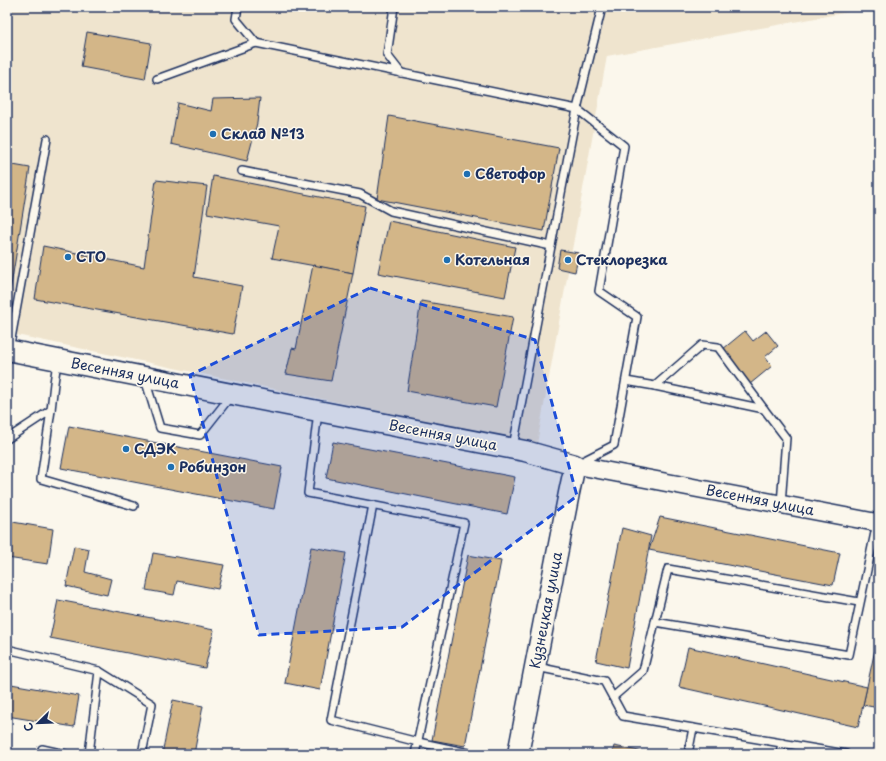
<svg xmlns="http://www.w3.org/2000/svg" width="886" height="761" viewBox="0 0 886 761" font-family="'Playpen Sans',sans-serif">
	<rect width="100%" height="100%" fill="#fbf7ec"/>
	<filter id="ink" filterUnits="userSpaceOnUse"><feTurbulence type="fractalNoise" baseFrequency=".025" numOctaves="2"/><feDisplacementMap in="SourceGraphic" scale="8" xChannelSelector="R" yChannelSelector="G"/><feConvolveMatrix kernelMatrix="1 2 1 2 8 2 1 2 1" color-interpolation-filters="sRGB"/></filter>
	<g filter="url(#ink)">
		<path fill="#efe4ce" d="M7 7H876L607 56 537 444 7 333Z"/>
		<g fill="#d3b688" stroke="#1b2f5e">
			<path d="M87 32 151 43 145 79 81 67Z"/>
			<path d="M260 98 257 123 247 161 171 144 178 103 211 111 213 99Z"/>
			<path d="M389 116 559 148 544 231 377 199Z"/>
			<path d="M7 164 30 168 10 292 7 291Z"/>
			<path d="M213 176 365 206 353 273 272 258 279 226 207 213Z"/>
			<path d="M156 180 207 186 194 277 242 286 233 334 35 299 43 246 144 267Z"/>
			<path d="M389 221 515 247 505 297 378 273Z"/>
			<path d="M560 250 579 253 575 272 557 268Z"/>
			<path d="M313 265 353 273 331 381 286 374 292 348 296 349Z"/>
			<path d="M421 301 513 317 496 407 407 391Z"/>
			<path d="M745 331 753 341 766 331 778 346 765 357 772 366 750 384 723 349Z"/>
			<path d="M69 426 282 467 274 509 61 468Z"/>
			<path d="M333 442 515 477 507 514 326 478Z"/>
			<path d="M660 517 840 553 833 585 649 550Z"/>
			<path d="M7 521 53 529 48 564 7 558Z"/>
			<path d="M622 528 651 536 627 668 596 661Z"/>
			<path d="M74 546 89 549 85 572 111 579 107 595 66 586Z"/>
			<path d="M311 547 346 553 320 690 285 683Z"/>
			<path d="M153 553 224 565 218 589 177 581 174 595 146 590Z"/>
			<path d="M468 555 501 561 465 746 432 740Z"/>
			<path d="M58 600 214 630 205 668 50 638Z"/>
			<path d="M879 631V708L863 705Z"/>
			<path d="M688 647 867 687 858 727 679 687Z"/>
			<path d="M11 684 79 696 74 727 7 716V709Z"/>
			<path d="M173 700 203 706 194 754H162Z"/>
			<path d="M614 746 654 754H612Z"/>
		</g>
		<g fill="none" stroke-linecap="round" stroke-linejoin="round">
			<defs>
				<g id="service">
					<path d="M238 7 236 19 256 43 577 109 624 146 599 291 637 317 614 445 579 463"/>
					<path d="M394 7 387 55 401 73"/>
					<path d="M157 79 256 43"/>
					<path d="M242 171 360 194 391 211 551 246"/>
					<path d="M9 350 47 139"/>
					<path d="M145 379 160 428 200 435 230 397"/>
					<path d="M626 381 655 386 764 409 786 438 781 504"/>
					<path d="M655 386 702 345 718 347 764 409"/>
					<path d="M51 410 41 479 134 506"/>
					<path d="M318 412 308 493 464 523 415 754"/>
					<path d="M7 439 51 410 54 383 57 362"/>
					<path d="M513 447 577 109 602 7"/>
					<path d="M373 505 331 720 418 742 473 754"/>
					<path d="M655 622 849 655 877 523"/>
					<path d="M7 649 99 671 152 704 142 754"/>
					<path d="M537 667 604 681 623 716 693 728 688 754"/>
					<path d="M613 697 643 671 668 569 859 602"/>
					<path d="M693 728 846 754"/>
					<path d="M42 749 65 754"/>
					<path d="M89 754 99 671"/>
					<path d="M780 754 782 743"/>
				</g>
				<path id="tertiary" d="M575 465 879 523"/>
				<path id="secondary" d="M7 350 318 411 525 451 575 465 569 493 518 754"/>
			</defs>
			<use href="#service" stroke="#1b2f5e" stroke-width="10"/>
			<use href="#tertiary" stroke="#1b2f5e" stroke-width="20"/>
			<use href="#secondary" stroke="#1b2f5e" stroke-width="23"/>
			<use href="#service" stroke="#fbf7ec" stroke-width="7"/>
			<use href="#tertiary" stroke="#fbf7ec" stroke-width="17"/>
			<use href="#secondary" stroke="#fbf7ec" stroke-width="20"/>
		</g>
	</g>
	<path fill="#1d4ed8" fill-opacity="0.2" stroke="#1d4ed8" stroke-width="3" stroke-dasharray="8 5" stroke-linejoin="round" d="M370 288 535 340 577 496 402 627 259 635 190 375Z"/>
	<g fill="#1f6fb2" stroke="#fbf7ec" stroke-width="1.5">
		<circle cx="213" cy="134" r="4"/>
		<circle cx="467" cy="174" r="4"/>
		<circle cx="68" cy="257" r="4"/>
		<circle cx="447" cy="260" r="4"/>
		<circle cx="568" cy="260" r="4"/>
		<circle cx="126" cy="449" r="4"/>
		<circle cx="171" cy="467" r="4"/>
	</g>
	<g text-anchor="middle" stroke-width="3" stroke-linejoin="round" paint-order="stroke">
		<g font-size="14" font-weight="bold" fill="#1b2f5e" stroke="#fbf7ec" text-anchor="start">
			<text x="221" y="139">Склад №13</text>
			<text x="475" y="179">Светофор</text>
			<text x="76" y="262">СТО</text>
			<text x="455" y="265">Котельная</text>
			<text x="576" y="265">Стеклорезка</text>
			<text x="134" y="454">СДЭК</text>
			<text x="179" y="472">Робинзон</text>
		</g>
		<g font-size="14" fill="#1b2f5e" stroke="#fbf7ec">
			<text transform="translate(125 373) rotate(11)" y="5">Весенняя улица</text>
			<text transform="translate(443 435) rotate(11)" y="5">Весенняя улица</text>
			<text transform="translate(760 500) rotate(11)" y="5">Весенняя улица</text>
			<text transform="translate(546 610) rotate(-79)" y="5">Кузнецкая улица</text>
		</g>
	</g>
	<rect width="886" height="761" fill="none" stroke="#fbf7ec" stroke-width="24"/>
	<rect x="12" y="12" width="862" height="737" fill="none" stroke="#1b2f5e" stroke-width="1.5" filter="url(#ink)"/>
	<g transform="translate(38 723) rotate(247)" stroke="#fbf7ec" stroke-width="3" paint-order="stroke">
	<path d="M0-3L7 15L0 10L-7 15Z" fill="#1b2f5e"/>
	<text y="-6" font-size="11" font-weight="bold" text-anchor="middle" fill="#1b2f5e">С</text>
	</g>
</svg>
